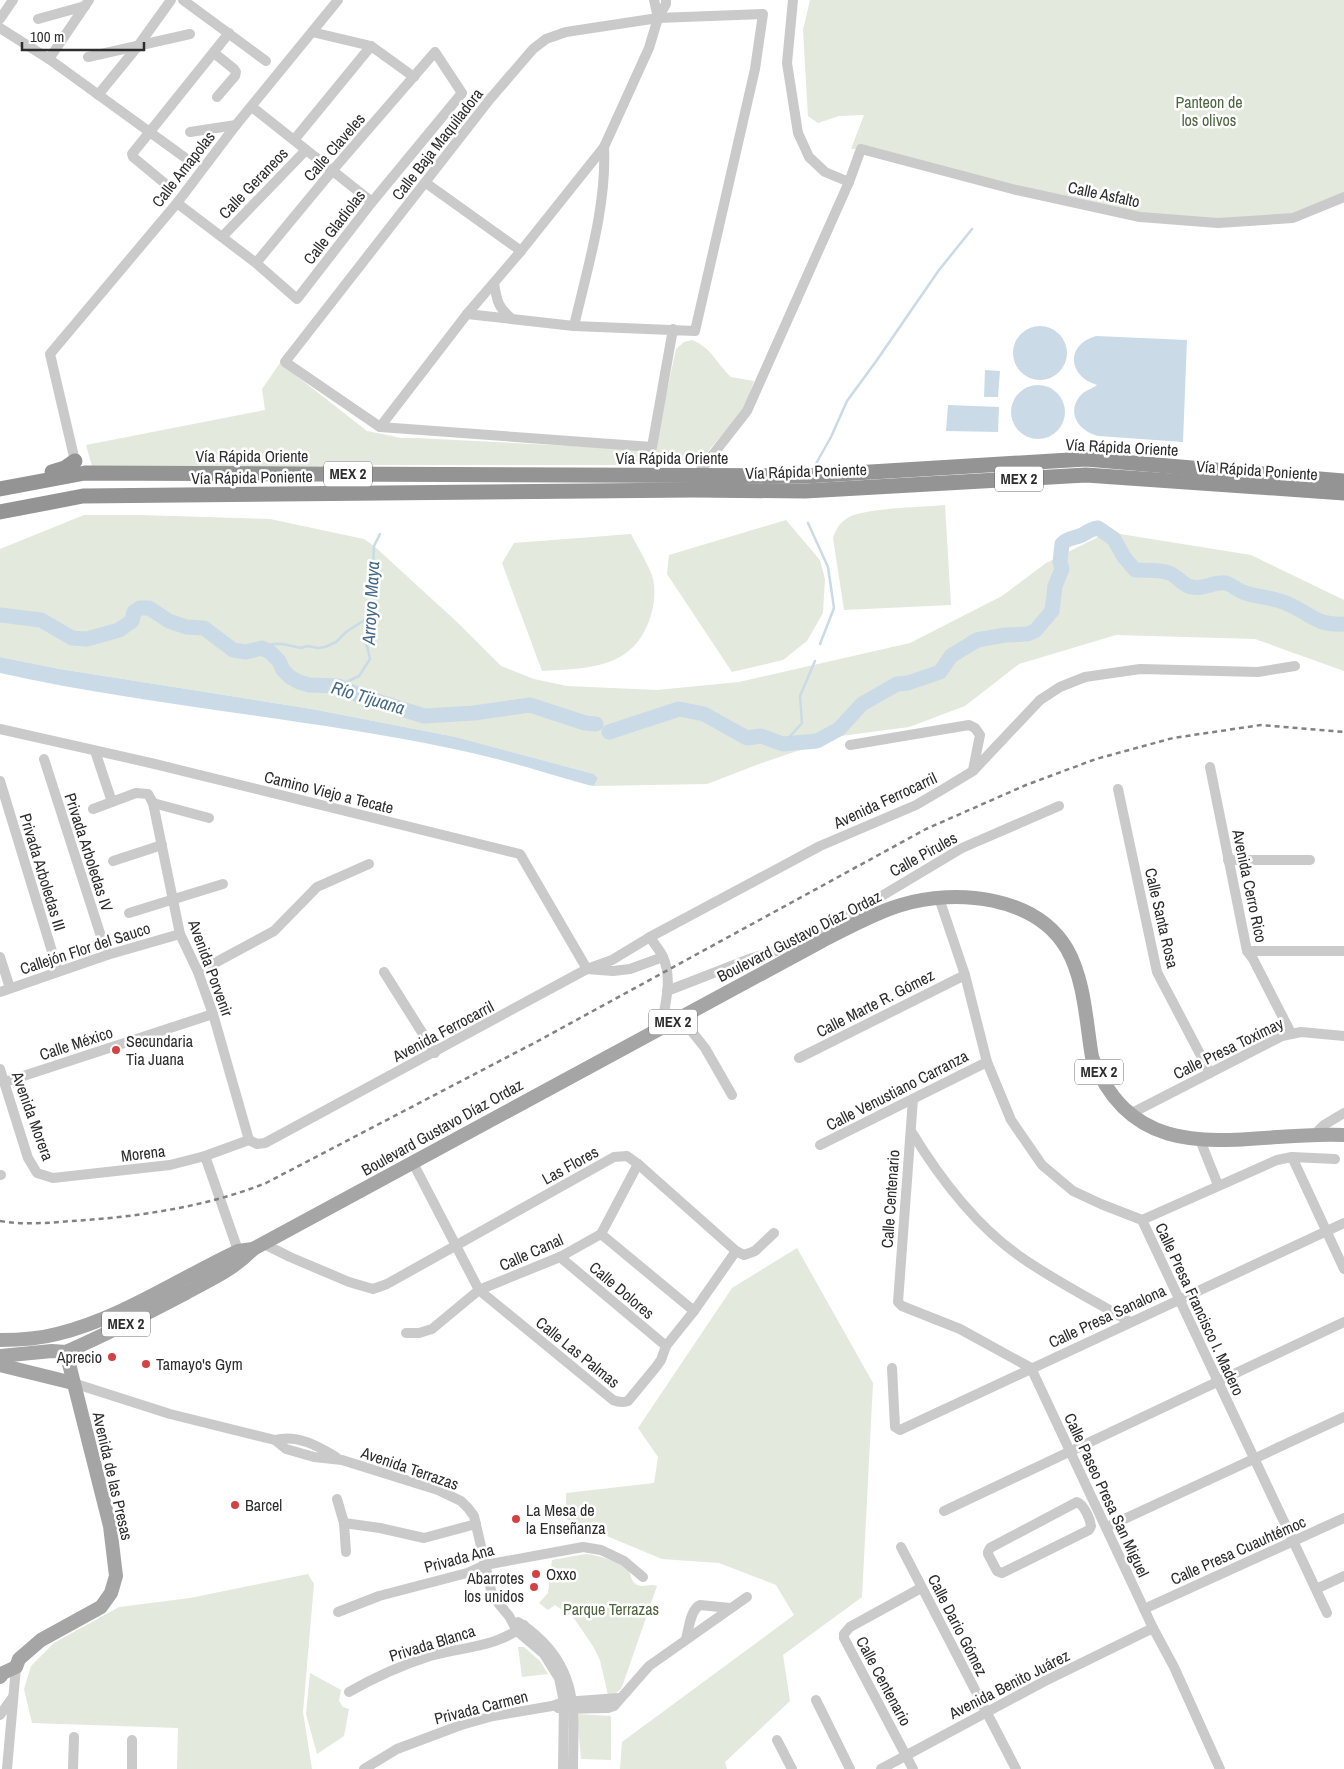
<svg xmlns="http://www.w3.org/2000/svg" width="1344" height="1769" viewBox="0 0 1344 1769" font-family="'Archivo Narrow',sans-serif">
	<rect width="100%" height="100%" fill="#fff"/>
	<g fill="#e3e9dc">
		<path d="M810 0H1344V197L1293 218 1218 223 1140 217 861 149H851L864 115 839 116 818 123 808 116 803 30Z"/>
		<path d="M692 340C712 348 716 363 731 377L754 381 744 409 705 455 691 463 644 465H369L93 470 86 445 265 410 262 389 280 363 367 431 402 438H416L654 450 676 349 684 342Z"/>
		<path d="M945 505 951 605 844 610 833 538C836 529 840 522 849 517 867 508 922 507 945 505Z"/>
		<path d="M84 515H139L270 519 364 539 374 546 457 622 501 666 534 679 567 686 657 690 739 682 910 643 1002 596 1046 563 1108 532 1251 555 1344 600V671L1255 639 1116 635 1019 664 965 706 909 727 841 736 759 764 707 784 594 786 598 778 594 774 456 737 312 709 60 669 0 657V549Z"/>
		<path d="M786 520 820 560 825 579 823 613 807 641 783 660 732 672 667 574 669 555Z"/>
		<path d="M631 534C637 546 650 567 653 579 656 594 654 607 649 621 631 670 586 668 542 671L502 563 514 543Z"/>
		<path d="M797 1248 873 1383 862 1597 783 1655 790 1701 725 1762 727 1769H620L622 1742 794 1615 776 1585 719 1563 662 1559 566 1519V1493L654 1483 658 1457 638 1428 732 1288Z"/>
		<path d="M586 1554C598 1555 617 1561 627 1569 632 1573 630 1582 637 1585 644 1588 650 1583 657 1586L623 1684 621 1689 612 1696 608 1695 600 1660 593 1646 573 1617 555 1605 548 1610 539 1603 548 1593 552 1560Z"/>
		<path d="M308 1574 314 1584 303 1712 312 1769H177L178 1728 32 1723 24 1689 31 1666 54 1643 119 1607 190 1598Z"/>
		<path d="M518 1647H524L540 1661 548 1674 522 1677Z"/>
		<path d="M310 1673 341 1690 339 1701 343 1707 349 1709 344 1736 317 1754 306 1714Z"/>
		<path d="M577 1714 611 1716V1760L581 1759Z"/>
	</g>
	<g fill="#cadbe7">
		<circle cx="1040" cy="353" r="27"/>
		<path d="M1096 336 1187 340 1183 442 1098 436C1079 431 1066 413 1080 396 1085 390 1092 389 1097 385 1068 376 1065 345 1096 336Z"/>
		<path d="M985 370 1000 371 998 397H984Z"/>
		<circle cx="1038" cy="412" r="27"/>
		<path d="M948 405 999 407 998 432 946 431Z"/>
		<path d="M0 657 60 669 312 709 456 737 594 774 598 778 594 786 588 785C542 772 496 757 449 748 300 717 148 706 0 673Z"/>
	</g>
	<g fill="none" stroke-linecap="round" stroke-linejoin="round">
		<g stroke="#cadbe7" stroke-width="2.5">
			<path d="M813 469 831 437 847 401 877 360 939 270 972 229"/>
			<path d="M808 523 828 567 834 608 820 644"/>
			<path d="M262 648 273 644H283L301 648 307 646 318 648 325 647 336 642 346 632 366 619 370 612"/>
			<path d="M338 686 359 676 370 659 366 641 371 611 374 546 380 534"/>
			<path d="M783 744 802 723 800 696 815 661"/>
		</g>
		<g stroke="#cadbe7" stroke-width="15">
			<path d="M0 615 41 620 72 638 87 639 119 630 132 621 134 612 140 608H149L169 621 186 627 204 628 233 650 246 652 262 648 270 652 279 661 283 670 290 677 299 682 309 685 338 686 361 696 424 716 474 713 530 705 585 723 596 724"/>
			<path d="M609 732 679 709 704 714 747 738 761 736 783 744 817 741 839 729 862 704 897 684 908 683 940 672 951 656 977 640 1005 635 1027 634 1035 631 1052 611 1055 586 1062 569 1060 562 1062 544C1068 537 1074 539 1082 535 1087 532 1091 529 1098 528L1114 539 1124 557 1135 570C1147 571 1157 569 1169 573 1178 576 1183 586 1192 587 1203 590 1214 581 1226 583 1232 585 1237 590 1243 592 1255 597 1268 597 1280 601 1307 609 1312 626 1344 624"/>
		</g>
		<g stroke="#cacaca" stroke-width="10">
			<path d="M183 0 266 61"/>
			<path d="M654 0 658 18"/>
			<path d="M793 0 787 63 798 133 809 157 825 172 849 182"/>
			<path d="M0 19 13 0"/>
			<path d="M38 19 85 6"/>
			<path d="M0 28 49 59 191 162"/>
			<path d="M312 32 371 46 414 77"/>
			<path d="M214 53 234 69 236 72 235 76 217 97"/>
			<path d="M88 57 190 34"/>
			<path d="M49 59 89 0"/>
			<path d="M98 95 138 46 171 0"/>
			<path d="M252 107 372 202"/>
			<path d="M190 132 236 125"/>
			<path d="M294 140 371 46"/>
			<path d="M426 183 521 251"/>
			<path d="M168 186 133 157 132 154 229 33"/>
			<path d="M177 203 256 263 297 299 372 202 462 93 435 52 332 171 256 263"/>
			<path d="M222 237 306 150"/>
			<path d="M494 283C497 302 498 307 512 319"/>
			<path d="M467 314 574 326 695 331 755 69 763 14 658 18 566 32 546 39 533 49 490 99 285 362 380 427 652 447 673 329"/>
			<path d="M574 326C587 269 607 206 604 147"/>
			<path d="M380 427 467 314 521 251 604 147 649 48 658 18 666 4V0"/>
			<path d="M75 461 50 354 177 203 236 125 338 0"/>
			<path d="M697 475 747 411 849 182 861 149 1016 190 1140 217 1218 223 1293 218 1344 197"/>
			<path d="M0 729 155 764 520 854 587 969 613 971 630 969 663 957"/>
			<path d="M850 745 969 725 975 728 980 735 973 770"/>
			<path d="M95 751 112 802"/>
			<path d="M44 759 107 955"/>
			<path d="M1210 767 1247 951 1253 959 1291 1033"/>
			<path d="M0 781 58 971"/>
			<path d="M1118 789 1157 972 1210 1073"/>
			<path d="M153 803 209 818"/>
			<path d="M93 809 136 793 148 794 153 803 180 934 198 972 213 1014 249 1140"/>
			<path d="M1228 860H1310"/>
			<path d="M113 861 162 845"/>
			<path d="M939 898 965 975 987 1062 1011 1120 1042 1165 1073 1191 1101 1204 1142 1220 1327 1613"/>
			<path d="M129 913 223 884"/>
			<path d="M650 937C654 944 660 950 663 957 673 979 665 1005 661 1028"/>
			<path d="M1247 951H1344"/>
			<path d="M0 957 10 988"/>
			<path d="M198 972 274 931 317 887 369 864"/>
			<path d="M384 972 435 1053"/>
			<path d="M667 991 752 958 790 947 818 934 962 848 1059 806"/>
			<path d="M0 992 107 955 180 934"/>
			<path d="M681 1018 705 1048 732 1095"/>
			<path d="M799 1058 965 975"/>
			<path d="M0 1069 28 1158 37 1173 53 1178 170 1165 205 1156 249 1140"/>
			<path d="M5 1082 213 1014"/>
			<path d="M913 1099 898 1302 902 1306 960 1329 1031 1368 1153 1628 1174 1667 1220 1769"/>
			<path d="M1130 1114 1282 1036 1301 1032 1344 1036"/>
			<path d="M911 1131C939 1177 973 1223 1018 1255 1053 1280 1093 1300 1130 1322"/>
			<path d="M1315 1134 1324 1125 1344 1113"/>
			<path d="M249 1140 257 1144 265 1143 587 969 612 960 650 937 820 846 916 805 945 788 973 771 1040 700 1060 687 1085 677 1140 669 1258 672 1295 666"/>
			<path d="M1200 1140 1218 1185"/>
			<path d="M820 1145 987 1062"/>
			<path d="M205 1156 240 1256"/>
			<path d="M1292 1157 1344 1269"/>
			<path d="M413 1163 479 1290 613 1400C618 1402 622 1403 628 1401L656 1367 661 1360 666 1346 694 1311 736 1251"/>
			<path d="M0 1175H1"/>
			<path d="M1142 1220 1277 1160 1292 1157 1335 1159"/>
			<path d="M601 1234 694 1311"/>
			<path d="M264 1244 290 1257 349 1282 373 1289 387 1284 614 1157 627 1156 638 1164 736 1251 744 1255 755 1251 774 1233"/>
			<path d="M560 1257 666 1346"/>
			<path d="M406 1333H419L432 1329 479 1290 560 1257 601 1234 638 1164"/>
			<path d="M892 1368 895 1427 900 1430 1344 1223"/>
			<path d="M73 1383 170 1414 275 1440C297 1434 318 1446 336 1457"/>
			<path d="M275 1440 286 1449 314 1457 342 1460 438 1490 461 1501 468 1508 474 1516 491 1590 495 1599 509 1616 517 1631 544 1654 559 1678 564 1702 563 1769"/>
			<path d="M337 1499 344 1523 346 1552"/>
			<path d="M1077 1502C1084 1505 1090 1518 1091 1526L1089 1530 1002 1573 997 1571 988 1554V1552L990 1548Z"/>
			<path d="M944 1511 1344 1322"/>
			<path d="M344 1523 380 1528 424 1538 476 1524"/>
			<path d="M1107 1527 1344 1417"/>
			<path d="M901 1547 1016 1769"/>
			<path d="M1316 1589 1344 1576"/>
			<path d="M1144 1609 1344 1518"/>
			<path d="M338 1612 379 1596 467 1573 485 1565 583 1547 601 1550 624 1561 643 1577"/>
			<path d="M518 1622C527 1627 535 1634 542 1641 580 1679 573 1720 573 1769"/>
			<path d="M686 1639C689 1629 690 1610 700 1605L730 1608"/>
			<path d="M349 1692C375 1677 402 1665 430 1656 461 1647 499 1647 524 1625"/>
			<path d="M816 1700 850 1769"/>
			<path d="M558 1708 564 1709 608 1708 614 1706 649 1666 747 1597"/>
			<path d="M0 1715 13 1697"/>
			<path d="M777 1740 792 1769"/>
			<path d="M7 1769 16 1667"/>
			<path d="M73 1769 74 1737"/>
			<path d="M132 1769V1740"/>
			<path d="M364 1769 397 1749 461 1725 493 1716 552 1706 564 1702 619 1698"/>
			<path d="M881 1769 1043 1682 1153 1628"/>
			<path d="M913 1769 844 1638V1634L850 1627 921 1588"/>
		</g>
		<g stroke="#a5a5a5" stroke-width="14">
			<path d="M0 1340C19 1340 38 1339 57 1334 122 1318 178 1279 238 1251L253 1249 822 941C848 928 874 913 901 905 956 888 1036 896 1067 949 1085 981 1086 1022 1092 1057 1138 1177 1247 1130 1344 1135"/>
			<path d="M0 1356 52 1351 66 1352C107 1334 146 1314 186 1293 209 1280 235 1269 253 1249"/>
			<path d="M0 1365 73 1383"/>
			<path d="M0 1677 3 1673 16 1667 19 1659 41 1640 101 1607 111 1593 116 1576 110 1526 66 1352"/>
		</g>
		<g stroke="#949494" stroke-width="15">
			<path d="M52 472 65 468 75 461"/>
			<path d="M0 489 85 473 805 476 1086 459 1344 481"/>
			<path d="M0 512 83 496 693 490 805 491 1086 475 1344 493"/>
		</g>
		<path stroke="#828282" stroke-width="2.5" stroke-dasharray="5 4" stroke-linecap="butt" d="M0 1221C24 1225 48 1223 72 1221 137 1217 206 1207 266 1183L538 1041 926 829 1026 785 1096 759 1173 738 1261 725 1344 732"/>
	</g>
	<g fill="#d24144" stroke="#fff" stroke-width="2">
		<circle cx="116" cy="1050" r="5"/>
		<circle cx="112" cy="1357" r="5"/>
		<circle cx="146" cy="1364" r="5"/>
		<circle cx="235" cy="1505" r="5"/>
		<circle cx="516" cy="1519" r="5"/>
		<circle cx="536" cy="1574" r="5"/>
		<circle cx="534" cy="1587" r="5"/>
	</g>
	<g text-anchor="middle" stroke-width="5" stroke-linejoin="round" paint-order="stroke">
		<g fill="#fff" stroke="#6c6c6c" stroke-width="1">
			<rect x="324" y="461.5" width="48" height="25" rx="4"/>
			<rect x="995" y="466.5" width="48" height="25" rx="4"/>
			<rect x="649" y="1009.5" width="48" height="25" rx="4"/>
			<rect x="1075" y="1059.5" width="48" height="25" rx="4"/>
			<rect x="102" y="1311.5" width="48" height="25" rx="4"/>
		</g>
		<g font-size="15" font-weight="bold" fill="#2d2d2d">
			<text x="348" y="479">MEX 2</text>
			<text x="1019" y="484">MEX 2</text>
			<text x="673" y="1027">MEX 2</text>
			<text x="1099" y="1077">MEX 2</text>
			<text x="126" y="1329">MEX 2</text>
		</g>
		<g font-size="16" fill="#4f6440" stroke="#fff">
			<text x="1209" y="108">Panteon de<tspan x="1209" dy="18">los olivos</tspan></text>
			<text x="611" y="1615">Parque Terrazas</text>
		</g>
		<g font-size="16" fill="#2d2d2d" stroke="#fff">
			<text transform="translate(437 144) rotate(-52)" y="6">Calle Baja Maquiladora</text>
			<text transform="translate(334 147) rotate(-49)" y="6">Calle Claveles</text>
			<text transform="translate(183 169) rotate(-52)" y="6">Calle Amapolas</text>
			<text transform="translate(253 183) rotate(-46)" y="6">Calle Geraneos</text>
			<text transform="translate(1104 194) rotate(12)" y="6">Calle Asfalto</text>
			<text transform="translate(334 227) rotate(-52)" y="6">Calle Gladiolas</text>
			<text transform="translate(1122 447) rotate(3)" y="6">Vía Rápida Oriente</text>
			<text x="252" y="462">Vía Rápida Oriente</text>
			<text x="672" y="464">Vía Rápida Oriente</text>
			<text transform="translate(1257 470) rotate(4)" y="6">Vía Rápida Poniente</text>
			<text transform="translate(806 471) rotate(-2)" y="6">Vía Rápida Poniente</text>
			<text transform="translate(252 477) rotate(-1)" y="6">Vía Rápida Poniente</text>
			<text transform="translate(329 792) rotate(14)" y="6">Camino Viejo a Tecate</text>
			<text transform="translate(885 800) rotate(-25)" y="6">Avenida Ferrocarril</text>
			<text transform="translate(89 852) rotate(72)" y="6">Privada Arboledas IV</text>
			<text transform="translate(923 854) rotate(-29)" y="6">Calle Pirules</text>
			<text transform="translate(43 872) rotate(73)" y="6">Privada Arboledas III</text>
			<text transform="translate(1250 886) rotate(78)" y="6">Avenida Cerro Rico</text>
			<text transform="translate(1162 918) rotate(77)" y="6">Calle Santa Rosa</text>
			<text transform="translate(799 936) rotate(-27)" y="6">Boulevard Gustavo Díaz Ordaz</text>
			<text transform="translate(85 948) rotate(-18)" y="6">Callejón Flor del Sauco</text>
			<text transform="translate(211 968) rotate(70)" y="6">Avenida Porvenir</text>
			<text transform="translate(875 1003) rotate(-27)" y="6">Calle Marte R. Gómez</text>
			<text transform="translate(443 1031) rotate(-28)" y="6">Avenida Ferrocarril</text>
			<text transform="translate(76 1043) rotate(-18)" y="6">Calle México</text>
			<text transform="translate(1228 1048) rotate(-26)" y="6">Calle Presa Toximay</text>
			<text transform="translate(897 1090) rotate(-27)" y="6">Calle Venustiano Carranza</text>
			<text transform="translate(33 1116) rotate(70)" y="6">Avenida Morera</text>
			<text transform="translate(442 1127) rotate(-29)" y="6">Boulevard Gustavo Díaz Ordaz</text>
			<text transform="translate(143 1153) rotate(-7)" y="6">Morena</text>
			<text transform="translate(570 1165) rotate(-29)" y="6">Las Flores</text>
			<text transform="translate(890 1199) rotate(-86)" y="6">Calle Centenario</text>
			<text transform="translate(531 1252) rotate(-24)" y="6">Calle Canal</text>
			<text transform="translate(622 1290) rotate(40)" y="6">Calle Dolores</text>
			<text transform="translate(1200 1309) rotate(65)" y="6">Calle Presa Francisco I. Madero</text>
			<text transform="translate(1107 1316) rotate(-25)" y="6">Calle Presa Sanalona</text>
			<text transform="translate(578 1352) rotate(39)" y="6">Calle Las Palmas</text>
			<text transform="translate(410 1468) rotate(19)" y="6">Avenida Terrazas</text>
			<text transform="translate(113 1476) rotate(77)" y="6">Avenida de las Presas</text>
			<text transform="translate(1107 1495) rotate(65)" y="6">Calle Paseo Presa San Miguel</text>
			<text transform="translate(1238 1550) rotate(-24)" y="6">Calle Presa Cuauhtémoc</text>
			<text transform="translate(459 1558) rotate(-15)" y="6">Privada Ana</text>
			<text transform="translate(958 1625) rotate(63)" y="6">Calle Dario Gómez</text>
			<text transform="translate(432 1643) rotate(-17)" y="6">Privada Blanca</text>
			<text transform="translate(884 1681) rotate(62)" y="6">Calle Centenario</text>
			<text transform="translate(1009 1684) rotate(-27)" y="6">Avenida Benito Juárez</text>
			<text transform="translate(481 1707) rotate(-14)" y="6">Privada Carmen</text>
		</g>
		<g font-size="16" fill="#2d2d2d" stroke="#fff" text-anchor="start">
			<text x="126" y="1047">Secundaria<tspan x="126" dy="18">Tia Juana</tspan></text>
			<text x="102" y="1363" text-anchor="end">Aprecio</text>
			<text x="156" y="1370">Tamayo's Gym</text>
			<text x="245" y="1511">Barcel</text>
			<text x="526" y="1516">La Mesa de<tspan x="526" dy="18">la Enseñanza</tspan></text>
			<text x="546" y="1580">Oxxo</text>
			<text x="524" y="1584" text-anchor="end">Abarrotes<tspan x="524" dy="18">los unidos</tspan></text>
		</g>
		<g font-size="18" font-style="italic" fill="#446987" stroke="#fff">
			<text transform="translate(371 603) rotate(-87)" y="6">Arroyo Maya</text>
			<text transform="translate(368 698) rotate(17)" y="6">Río Tijuana</text>
		</g>
	</g>
	<path d="M22 42v8h122v-8" fill="none" stroke="#2d2d2d" stroke-width="2.5"/>
	<text x="30" y="42" font-size="15" fill="#2d2d2d" stroke="#ffffff" stroke-width="4" paint-order="stroke">100 m</text>
</svg>
